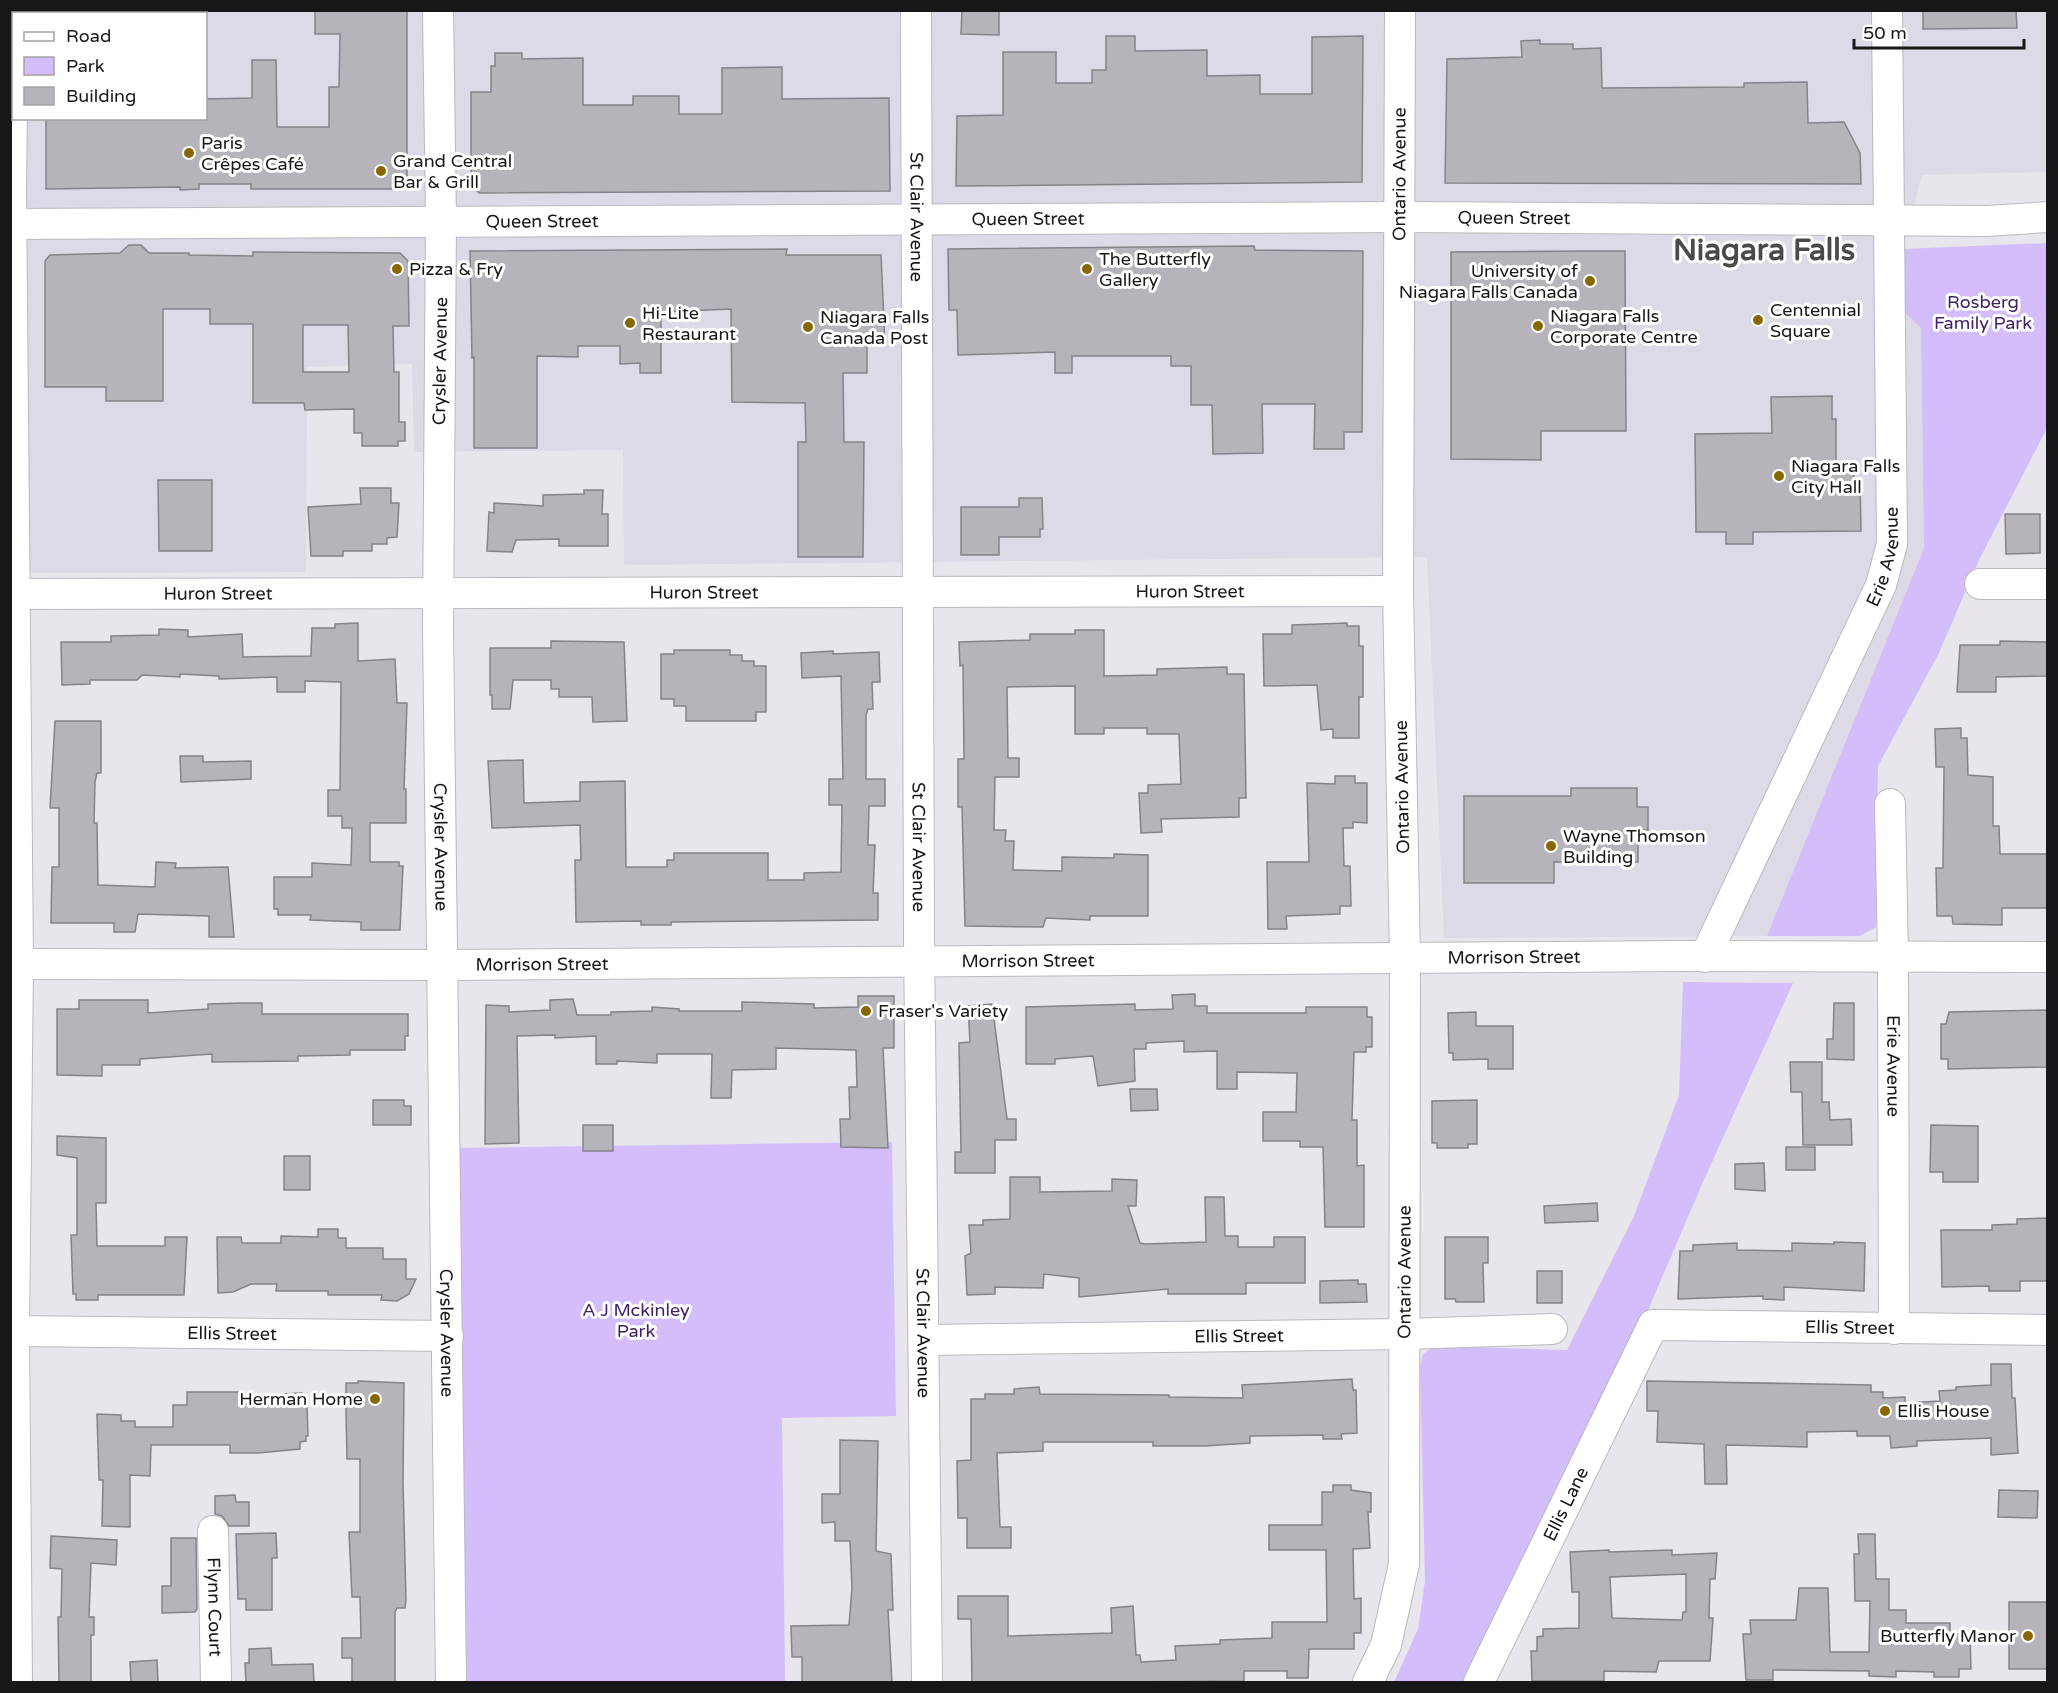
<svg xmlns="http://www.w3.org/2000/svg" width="2058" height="1693" viewBox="0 0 2058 1693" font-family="'Varela Round',sans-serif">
	<rect width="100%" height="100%" fill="#e8e6ec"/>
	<path fill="#ddd9e6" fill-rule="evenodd" d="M10 11H2047V172L1922 175 1903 249 1901 309 1921 328 1924 548 1767 936 1444 938 1427 557 624 565 623 450 414 452 412 364 307 367 306 572 11 573ZM14 14H206V118H14Z"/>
	<g fill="#d3bdfa">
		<path d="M2047 243V428L1978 562 1939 653 1878 766 1876 927 1860 936H1767L1924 548 1921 328 1901 309 1903 249Z"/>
		<path d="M1683 982 1793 983 1703 1182 1649 1308 1468 1682H1394L1418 1629 1425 1581 1420 1367 1423 1354 1435 1346 1567 1350 1634 1216 1679 1095Z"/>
		<path d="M892 1142 896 1416 782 1418 785 1682H467L459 1148Z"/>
	</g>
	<g fill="#b6b4ba" stroke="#858389" stroke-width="1.5" fill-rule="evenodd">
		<path d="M315 10H407V189H251V184H199V189L180 190V187L46 189V118H206V99L252 98V60H276L277 127H329V87H339L340 34H315Z"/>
		<path d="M962 10H999V35L961 34Z"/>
		<path d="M1923 10H2016L2017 28 1923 29Z"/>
		<path d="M1106 36H1135V51L1207 50V76L1260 75V94H1312V37L1363 36 1362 182 956 186 957 116 1003 115V52H1056V83H1092V70H1106Z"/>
		<path d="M1540 40V44H1573V49L1601 48 1602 88 1744 87V83L1807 82 1808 123 1844 122 1860 153 1861 184 1445 183 1447 59 1522 57 1521 41Z"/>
		<path d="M495 53H522V59L583 58V105H633V96H679V114H722V68L782 67V99L889 98 890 191 479 193 471 185V92H491V66H495Z"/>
		<path d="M129 245H141L149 253H189V255L253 256V252L400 253 408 261 409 326H393L394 372H399V422H405V441H398V446H362V433H354V409L305 410 304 403H253V324H210V309H163V401H106V387H45V261L50 255 120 253ZM303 325H348L349 372H303Z"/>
		<path d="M1254 246 1255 250 1363 251 1362 432H1344V449H1314L1315 404H1262L1263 453 1213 454 1212 405H1191V366H1171V356H1072V373H1055V352L958 355 957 310H949L948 249Z"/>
		<path d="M787 249 786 255H881L885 344H867V373H843L844 442H864L863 557H798V442H806L805 403 732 402 731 309 661 312V373H640V363L620 364V346H578V357L537 356V448H474V357L472 358 470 251Z"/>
		<path d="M1590 251H1625L1626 431H1541V460L1451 459V252Z"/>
		<path d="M1832 396V419H1836V469H1853L1854 481H1860L1861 531 1753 532V544H1726V532H1696L1695 434 1772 433 1771 397Z"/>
		<path d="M158 480H212V551H159Z"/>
		<path d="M360 488H391V503H399L397 537 387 538V544H372V551H343V556H311L308 507 361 504Z"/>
		<path d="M584 490H603L602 514H608V546H559V539L516 540 512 552 487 551 489 512 494 513V503L543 506V495L584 494Z"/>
		<path d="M1019 498H1042L1043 529H1040V537H999V555H961V507H1019Z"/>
		<path d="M2005 514H2040V553L2006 554Z"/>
		<path d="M358 623V661L395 659 397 703H407L404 789H406V823H370V862H399V866H403L400 930H361V922L310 920 311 915H278V909H274V877H312V863L351 865 352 828H342V816H328V790H340L341 682 305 681V692H277V677L219 679V676L180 674V677L142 675 137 680H90V684L62 685 61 642H111V636L159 635V629L188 630V637L242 634 243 657 311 656 312 628H335V624Z"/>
		<path d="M1347 623V626H1359V646H1363V697H1359V738H1333V729L1321 730 1317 685 1264 686 1263 634H1292V625Z"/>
		<path d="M1075 630H1104V676L1157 675V669L1227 667V674H1244L1246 798H1239V817L1161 819 1162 832 1141 833 1139 793H1148V785L1181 784 1179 734H1147V728H1104V734H1075V686L1007 687 1008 758H1019V777H995L994 830H1006L1005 841H1014L1013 870 1062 871V857L1114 858V854L1148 855V916H1090V920L1046 918 1043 927 965 926 962 807H958V759H964L963 665 960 666 959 642 1030 640V634H1075Z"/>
		<path d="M551 641 624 642 627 721 593 722 592 697H559V689H551V680H513L510 709H492V695H490V648H551Z"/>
		<path d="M2000 641 2048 642V676L1996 677V692H1957L1960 645H2000Z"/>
		<path d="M674 650H730V655H742V661H754V666H766V712H756V721H686V706H674V699H661V654H674Z"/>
		<path d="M833 651V654L879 652 880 682H872L873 709H868L866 715V779H885V806H869L868 845H875L873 893H878V920L671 922V925H641V921L576 922 575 860H581L580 825 492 828 488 761 523 760 524 803 580 801V782L625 781 626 867H667V860H674V853H768V880H804V873L841 872 842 805H829V779H843L841 676 802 678 801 653Z"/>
		<path d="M55 721H101V773H97L95 782 94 823H97L98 885 155 887 156 862 176 863 175 868 228 867 234 937H209V916L138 914 135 932H114V923H51L52 867H59V808H50Z"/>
		<path d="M1961 728V738H1967L1968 775 1993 777V826H1999L2000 854H2048V908H2002V925L1953 924 1952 916H1937L1936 868H1943L1944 767H1936L1935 729Z"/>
		<path d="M180 756H203V762L251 761V779L181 782Z"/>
		<path d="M1335 776H1355V783H1367V823L1353 822V828H1343L1344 866H1350L1351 906H1340V914L1286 916 1287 929H1268L1267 862H1309L1307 783 1335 784Z"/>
		<path d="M1571 788H1637V807H1648V830H1638V862H1554V883H1464V796H1571Z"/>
		<path d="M1195 994V1006H1207V1013H1306V1007H1367V1017H1372V1047H1366V1052H1354L1352 1120H1357V1166L1364 1165V1227H1325L1323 1147H1300V1141H1263V1112H1296L1297 1073 1237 1072V1089H1217V1051L1184 1052V1041L1146 1043V1049H1134L1135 1081 1098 1086 1093 1056 1055 1059V1064H1026V1007L1135 1004V1010L1173 1009 1172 995Z"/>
		<path d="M858 996H894V1048H883L888 1148 841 1147 840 1119H850L849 1087H857L856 1050 776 1048V1069L732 1070 731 1098H711L712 1054H657V1063L617 1061V1064H596V1036L555 1038V1035L517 1036 519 1143 485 1144 486 1005 509 1006V1012L550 1010V1000L573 999 577 1015H611V1012L652 1011V1007L679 1009V1011H742V1002L814 1004V1008L858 1007Z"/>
		<path d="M79 1000H148V1013L208 1009V1004L241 1003H262V1014H408V1036H405V1050H350V1055L298 1056V1061L212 1062V1054L140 1059V1065H102V1076L57 1075V1009H79Z"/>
		<path d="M1834 1003H1854V1060L1827 1059V1039H1833Z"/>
		<path d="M992 1004 1007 1119H1016V1140H995V1173H955V1152H961L959 1043 970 1042 968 1006Z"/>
		<path d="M2048 1010V1067L1948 1069V1059H1941V1024H1946L1949 1012Z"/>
		<path d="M1476 1012V1026H1513V1069H1488V1059L1453 1060V1053H1449L1448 1013Z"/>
		<path d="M1790 1062H1822V1102H1829L1830 1120 1851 1119 1852 1145H1803L1802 1092H1791Z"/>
		<path d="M1130 1089H1157L1158 1110 1131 1111Z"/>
		<path d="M373 1100H404V1106H411V1125H373Z"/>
		<path d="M1477 1100V1144H1468V1148H1437V1143H1432V1101Z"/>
		<rect x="583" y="1125" width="30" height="26"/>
		<path d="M1931 1125 1978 1126V1182H1943V1172H1930Z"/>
		<path d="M57 1136 106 1138V1203H96L97 1246H165V1237H187L184 1295H98V1300H76V1294H73L71 1235H77V1158L57 1155Z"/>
		<rect x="1786" y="1147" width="29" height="23"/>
		<rect x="284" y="1156" width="26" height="34"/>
		<path d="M1764 1163 1765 1191 1735 1189V1164Z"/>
		<path d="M1010 1177H1040V1192L1112 1191V1179L1137 1180 1136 1206H1128L1140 1243 1145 1244 1206 1242 1205 1197H1224L1225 1236H1238V1247H1274V1237H1305V1283H1246V1294H1168V1289L1079 1297V1278L1044 1274 1043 1288 995 1287V1294L967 1295 965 1256 971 1253 969 1225H983V1220L1010 1219Z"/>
		<path d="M1597 1203 1598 1221 1545 1223 1544 1206Z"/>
		<path d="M2048 1218V1281H2020V1291H1989V1286L1942 1287 1941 1230H1992V1225L2017 1224V1219Z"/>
		<path d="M318 1229H338V1238H346V1248H383V1259H406V1279H416L409 1294 397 1301 381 1300 382 1295H328V1291H276L277 1284H251L233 1292 218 1293 217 1237H241L242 1243H281V1236L318 1237Z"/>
		<path d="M1445 1237H1488V1263H1483L1484 1302H1456L1455 1299H1445Z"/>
		<path d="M1834 1242 1865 1243 1864 1291 1784 1287V1300L1763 1299V1296L1678 1299 1680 1251H1693V1245L1737 1243V1250L1792 1251V1243L1834 1244Z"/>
		<rect x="1537" y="1271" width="25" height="32"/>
		<path d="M1358 1280V1284H1366L1367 1302 1320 1303V1281Z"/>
		<path d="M1991 1364H2011L2012 1398H2015L2018 1453 1991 1455V1438L1917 1441V1446L1891 1448 1890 1436H1857V1431L1807 1432V1447L1726 1445 1727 1484H1705L1704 1444 1657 1442 1658 1411H1647V1381L1871 1385V1392H1883V1398L1905 1397V1403L1940 1401 1939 1391 1956 1390V1387L1991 1385Z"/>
		<path d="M1352 1379 1353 1390H1356L1357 1433 1341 1434 1342 1439H1323V1435L1250 1436V1443L1205 1446H1153V1442H1043V1451L997 1453 1000 1527H1011V1548H967V1518H958L957 1461 971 1460V1399H985V1394H1014V1389L1039 1387 1040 1394 1169 1395V1397L1243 1398 1242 1385Z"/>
		<path d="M358 1381 404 1383 403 1482 406 1600 405 1608H397L395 1612V1683H352V1658H342V1638H361L360 1597H352L349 1532H360V1459H347L346 1414V1383H358Z"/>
		<path d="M187 1392H239V1404H279L281 1394 302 1393 303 1403H307L308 1436H306V1441L300 1442V1449L258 1453H230V1445H151L150 1476 130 1475V1527L102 1526 103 1480H99L97 1414 121 1415V1421H135V1427H173V1405H187Z"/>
		<path d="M840 1440 878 1441 876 1551 891 1554 893 1610H888L892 1683H802V1657H792L791 1626 849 1625 852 1588 850 1541H835V1522L822 1523V1494H840Z"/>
		<path d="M1333 1485H1351V1490L1371 1493V1512H1368L1370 1548 1353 1549 1354 1599 1361 1598V1633H1354V1649H1309L1308 1678H1287V1671H1244V1681L972 1683 971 1619H958V1596H1008V1636L1112 1633 1111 1608 1133 1606 1136 1655H1140L1141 1662 1176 1660 1175 1646 1220 1644V1640L1272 1638V1622H1327L1326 1550H1269V1525H1322V1492H1333Z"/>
		<path d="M1999 1490 2038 1491 2037 1518 1998 1517Z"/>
		<path d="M235 1495 236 1502H249V1526H229L222 1516 215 1514V1496Z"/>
		<path d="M276 1533 277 1558H272V1610H246V1599H238L236 1534Z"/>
		<path d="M1858 1534H1875L1876 1579H1889V1610H1906V1623H1950V1634H1970L1971 1669H1959V1677H1934V1672L1896 1671V1677L1869 1676V1671L1773 1670V1680H1746L1743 1634H1751L1750 1620H1796L1799 1588H1828L1830 1652H1869L1870 1601H1855L1854 1554H1859Z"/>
		<path d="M51 1536 117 1540 116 1565 91 1563 89 1617H94V1635H91V1683H59L58 1617H61L62 1569 50 1568Z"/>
		<path d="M171 1538H196L197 1609 195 1612 162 1613V1586H171Z"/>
		<path d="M1609 1550V1552L1672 1550V1555L1717 1553 1715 1579H1710L1709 1618H1713L1710 1661H1659L1656 1672 1604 1671V1681H1532L1531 1651H1537V1637L1543 1636V1629L1579 1628V1592H1572L1570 1552ZM1686 1574V1612H1683L1682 1620 1612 1618 1610 1577Z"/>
		<rect x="2009" y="1602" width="39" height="67"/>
		<path d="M271 1648 272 1665 313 1664 314 1683H246L245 1663H249V1649Z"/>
		<path d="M157 1660 158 1683H131L130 1662Z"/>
	</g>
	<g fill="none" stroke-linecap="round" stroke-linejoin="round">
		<defs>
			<g id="minor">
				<path d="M13 10 11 194 18 964 14 1331 17 1682"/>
				<path id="s1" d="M438 10 441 220 438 627 451 1682"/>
				<path id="s2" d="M916 10 919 937 927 1682"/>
				<path id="s3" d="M10 224 1398 217 1987 221 2048 217"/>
				<path d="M1980 584H2048"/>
				<path id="s4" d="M10 594 1398 591"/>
				<path id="s5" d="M1890 804 1893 957 1894 1329"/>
				<path id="s6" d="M1705 957 1881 585 1892 544 1887 10"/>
				<path id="s7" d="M10 964 444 965 1679 956 2048 957"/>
				<path id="s8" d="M14 1331 448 1336"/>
				<path id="s9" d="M924 1340 1405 1334 1552 1329"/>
				<path id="s10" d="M213 1531 216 1682"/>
				<path id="s11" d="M1368 1682 1386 1645 1404 1564 1405 958 1398 591 1400 10"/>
				<path id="s12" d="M1479 1682 1653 1325 2048 1330"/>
			</g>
		</defs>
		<use href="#minor" stroke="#bbb9be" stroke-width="32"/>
		<use href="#minor" stroke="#fff" stroke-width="30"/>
	</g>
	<g fill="#876702" stroke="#fff" stroke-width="2">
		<circle cx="189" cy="153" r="6"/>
		<circle cx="381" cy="171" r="6"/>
		<circle cx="397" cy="269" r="6"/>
		<circle cx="1087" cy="269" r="6"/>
		<circle cx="1590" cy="281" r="6"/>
		<circle cx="1758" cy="320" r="6"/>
		<circle cx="630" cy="323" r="6"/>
		<circle cx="1538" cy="326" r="6"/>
		<circle cx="808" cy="327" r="6"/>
		<circle cx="1779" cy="476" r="6"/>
		<circle cx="1551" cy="846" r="6"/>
		<circle cx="866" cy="1011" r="6"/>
		<circle cx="375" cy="1399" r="6"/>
		<circle cx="1885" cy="1411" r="6"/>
		<circle cx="2028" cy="1636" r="6"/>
	</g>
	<g text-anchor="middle" stroke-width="6" stroke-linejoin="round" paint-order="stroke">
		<g font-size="18" fill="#171719" stroke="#fff" text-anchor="start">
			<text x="201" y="149">Paris<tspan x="201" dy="21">Crêpes Café</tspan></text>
			<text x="393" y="167">Grand Central<tspan x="393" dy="21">Bar &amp; Grill</tspan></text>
			<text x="1099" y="265">The Butterfly<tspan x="1099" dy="21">Gallery</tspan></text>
			<text x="409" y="275">Pizza &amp; Fry</text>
			<text x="1578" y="277" text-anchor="end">University of<tspan x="1578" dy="21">Niagara Falls Canada</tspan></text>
			<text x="1770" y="316">Centennial<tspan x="1770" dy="21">Square</tspan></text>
			<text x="642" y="319">Hi-Lite<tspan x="642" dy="21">Restaurant</tspan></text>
			<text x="1550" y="322">Niagara Falls<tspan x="1550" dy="21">Corporate Centre</tspan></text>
			<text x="820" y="323">Niagara Falls<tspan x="820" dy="21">Canada Post</tspan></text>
			<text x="1791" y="472">Niagara Falls<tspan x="1791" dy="21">City Hall</tspan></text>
			<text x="1563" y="842">Wayne Thomson<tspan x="1563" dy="21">Building</tspan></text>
			<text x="878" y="1017">Fraser's Variety</text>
			<text x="363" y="1405" text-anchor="end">Herman Home</text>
			<text x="1897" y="1417">Ellis House</text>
			<text x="2016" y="1642" text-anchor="end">Butterfly Manor</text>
		</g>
		<g font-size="18" fill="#171719" stroke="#fff">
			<text dy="6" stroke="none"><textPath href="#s11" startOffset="1514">Ontario Avenue</textPath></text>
			<text dy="6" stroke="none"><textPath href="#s2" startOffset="207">St Clair Avenue</textPath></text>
			<text dy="6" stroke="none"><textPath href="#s3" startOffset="1504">Queen Street</textPath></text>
			<text dy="6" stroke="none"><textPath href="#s3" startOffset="532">Queen Street</textPath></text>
			<text dy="6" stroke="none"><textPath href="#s3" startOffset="1018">Queen Street</textPath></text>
			<text transform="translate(440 361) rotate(-89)" y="6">Crysler Avenue</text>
			<text dy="6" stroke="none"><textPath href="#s6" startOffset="440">Erie Avenue</textPath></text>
			<text dy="6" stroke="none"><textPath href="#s4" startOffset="1180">Huron Street</textPath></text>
			<text dy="6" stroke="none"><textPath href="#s4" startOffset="694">Huron Street</textPath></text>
			<text dy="6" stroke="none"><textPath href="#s4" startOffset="208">Huron Street</textPath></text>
			<text transform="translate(1402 787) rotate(-91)" y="6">Ontario Avenue</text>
			<text dy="6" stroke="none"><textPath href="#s1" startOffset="837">Crysler Avenue</textPath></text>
			<text dy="6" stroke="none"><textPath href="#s2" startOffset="837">St Clair Avenue</textPath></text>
			<text dy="6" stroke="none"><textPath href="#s7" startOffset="1504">Morrison Street</textPath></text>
			<text dy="6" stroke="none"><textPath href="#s7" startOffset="1018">Morrison Street</textPath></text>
			<text dy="6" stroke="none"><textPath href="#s7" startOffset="532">Morrison Street</textPath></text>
			<text dy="6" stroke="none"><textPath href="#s5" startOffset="262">Erie Avenue</textPath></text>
			<text dy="6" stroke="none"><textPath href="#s11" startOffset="416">Ontario Avenue</textPath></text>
			<text dy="6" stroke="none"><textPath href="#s12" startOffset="594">Ellis Street</textPath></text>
			<text dy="6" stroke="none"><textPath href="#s1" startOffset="1323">Crysler Avenue</textPath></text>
			<text dy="6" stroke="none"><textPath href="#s2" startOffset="1323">St Clair Avenue</textPath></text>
			<text dy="6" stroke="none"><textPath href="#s8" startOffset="218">Ellis Street</textPath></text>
			<text dy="6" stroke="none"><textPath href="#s9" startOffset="315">Ellis Street</textPath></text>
			<text dy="6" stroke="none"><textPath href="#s12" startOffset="198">Ellis Lane</textPath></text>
			<text dy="6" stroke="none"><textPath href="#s10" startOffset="76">Flynn Court</textPath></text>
		</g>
		<g font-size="18" fill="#422068" stroke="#fff">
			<text x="1983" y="308">Rosberg<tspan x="1983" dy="21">Family Park</tspan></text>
			<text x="636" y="1316">A J Mckinley<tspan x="636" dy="21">Park</tspan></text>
		</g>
		<g font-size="30" font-weight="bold" fill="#4a494e" stroke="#fff">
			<text x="1764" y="260">Niagara Falls</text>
		</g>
	</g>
	<rect width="2058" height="1693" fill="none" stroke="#171719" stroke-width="24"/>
	<rect x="12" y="12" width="195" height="108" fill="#ffffff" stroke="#a2a2a3" stroke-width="1.5"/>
	<rect x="24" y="32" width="30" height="9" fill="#ffffff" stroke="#a2a2a3" stroke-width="1.5"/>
	<text x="66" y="42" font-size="18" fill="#171719">Road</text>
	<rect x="24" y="57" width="30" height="18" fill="#d3bdfa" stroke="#a2a2a3" stroke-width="1.5"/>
	<text x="66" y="72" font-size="18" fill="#171719">Park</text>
	<rect x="24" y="87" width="30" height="18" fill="#b6b4ba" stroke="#a2a2a3" stroke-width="1.5"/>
	<text x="66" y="102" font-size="18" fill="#171719">Building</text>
	<path d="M1854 39v9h170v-9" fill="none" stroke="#171719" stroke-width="3"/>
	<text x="1863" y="39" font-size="18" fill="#171719" stroke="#ffffff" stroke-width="4.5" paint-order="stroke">50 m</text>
</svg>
